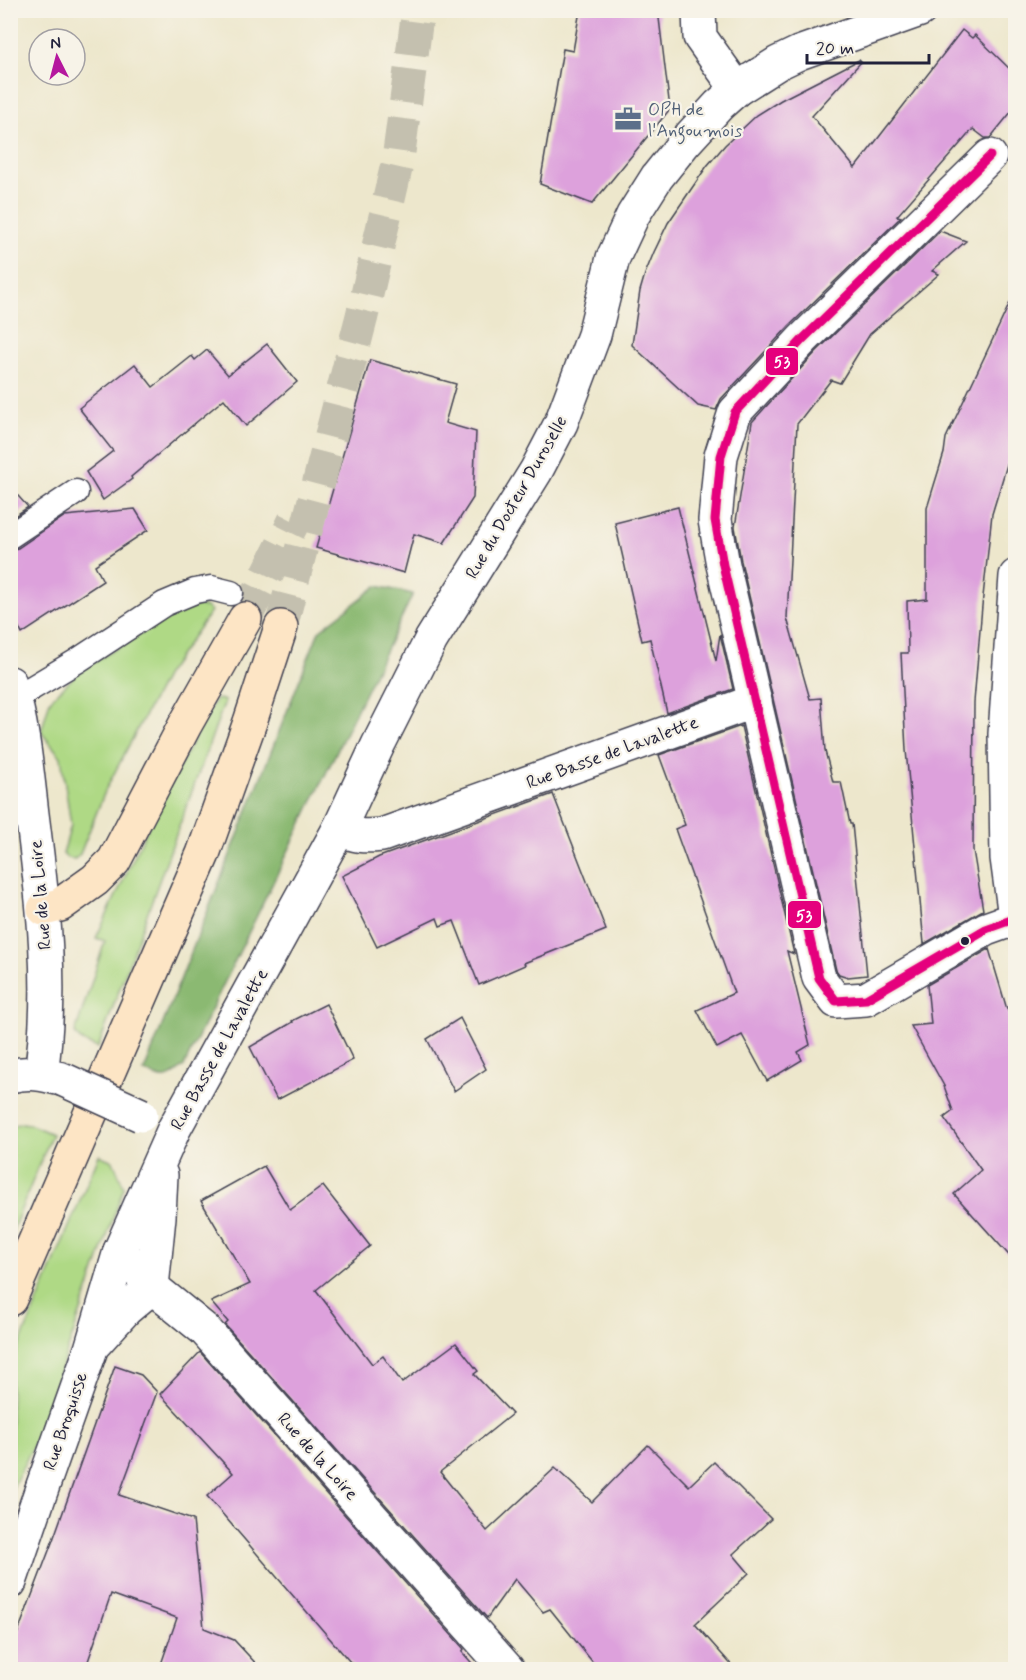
<svg xmlns="http://www.w3.org/2000/svg" width="1026" height="1680" viewBox="0 0 1026 1680" font-family="Mynerve,sans-serif">
	<rect width="100%" height="100%" fill="#f7f3e8"/>
	<filter id="ink" filterUnits="userSpaceOnUse"><feTurbulence type="fractalNoise" baseFrequency=".0167" numOctaves="2"/><feDisplacementMap in="SourceGraphic" scale="12" xChannelSelector="R" yChannelSelector="G"/><feConvolveMatrix kernelMatrix="1 2 1 2 8 2 1 2 1" color-interpolation-filters="sRGB"/></filter>
	<filter id="wash" filterUnits="userSpaceOnUse"><feTurbulence type="fractalNoise" baseFrequency=".008" numOctaves="4" result="noise"/><feDisplacementMap in="SourceGraphic" scale="24" xChannelSelector="R" yChannelSelector="G"/><feGaussianBlur stdDeviation="1.35" result="paint"/><feColorMatrix in="noise" values="0 0 0 0 0 0 0 0 0 0 0 0 0 0 0 0 0 1.4 0 .05"/><feComposite in="paint" operator="in"/></filter>
	<g filter="url(#wash)">
		<rect width="100%" height="100%" fill="#ede7cc"/>
		<g fill="#afd985" stroke="#687e60" stroke-width="1.5">
			<path d="M198 606 206 607 211 611 166 675 106 789 80 854 75 859 67 858 63 854 71 825 61 757 41 732 50 700 82 669 179 611Z"/>
			<path d="M219 699 225 701 98 1048C89 1044 79 1042 75 1033L105 941 96 938 162 798 215 700Z"/>
			<path d="M22 1123 29 1124 52 1134 11 1234V1126Z"/>
			<path d="M99 1155 113 1161 124 1187 37 1438 11 1491V1365Z"/>
		</g>
		<path fill="#8bb972" stroke="#566e56" stroke-width="1.5" d="M377 586 413 594 184 1066C167 1082 164 1081 144 1071L319 631Z"/>
		<g id="blocks">
			<g fill="#dda1dc">
				<path d="M580 10H658L670 109 592 204 540 184 563 49 573 51Z"/>
				<path d="M962 30 972 38 975 35 1016 75V106L990 138H985L973 129 897 216 901 217 789 326 721 399 716 410 698 406 632 345 640 291 645 274 654 252 668 223 707 166 725 145 757 115 781 100 859 60 861 62 812 116 855 168Z"/>
				<path d="M940 231 966 241 932 271 939 274 870 334 840 383 831 380 797 424 787 618 810 699 821 698 825 751 833 782H841L850 824H852L867 975 848 977 839 974 836 970 741 561 735 527 752 422 816 352Z"/>
				<path d="M1016 290V435L992 514 982 606 974 702 973 850 983 910 924 944 906 750 901 653H908L907 601 927 599V508L944 453 946 438Z"/>
				<path d="M267 344 297 382 246 426 224 399 131 477 132 479 103 500 86 472 113 451 79 408 135 364 153 387 192 356 195 360 207 350 228 375Z"/>
				<path d="M370 360 456 384 445 423 476 432 473 498 444 543 414 534 404 573 316 548Z"/>
				<path d="M10 487 28 507 10 519Z"/>
				<path d="M678 507 716 661 720 634 733 689 667 713 650 639 642 641 615 523Z"/>
				<path d="M135 509 148 530 95 565 103 581 22 634 10 608V550L18 548 65 516Z"/>
				<path d="M741 726 794 954 787 951 810 1045 798 1052 802 1060 767 1081 742 1035 717 1048 697 1010 734 993 675 829 685 825 659 755Z"/>
				<path d="M553 794 606 930 524 963 525 965 479 985 454 921 440 926 437 918 377 947 342 876 379 857Z"/>
				<path d="M989 949 1006 1006 1016 1029V1263L954 1194 981 1170 944 1118 953 1111 944 1086 911 1026 931 1024 927 985Z"/>
				<path d="M326 1004 353 1060 277 1100 250 1047 293 1022 292 1021Z"/>
				<path d="M460 1018 486 1069 454 1091 427 1039Z"/>
				<path d="M264 1166 290 1210 323 1186 370 1246 316 1290 372 1364 383 1356 402 1383 456 1343 478 1371 474 1374 512 1414 440 1472 487 1531 555 1468 592 1502 648 1445 689 1486 714 1462 771 1519 733 1554 749 1573 695 1624 736 1670H599L550 1609 543 1612 515 1579 487 1618 225 1325 228 1322 211 1302 250 1284 201 1201Z"/>
				<path d="M200 1352 464 1649 462 1652 478 1670H357L207 1496 233 1473 160 1394Z"/>
				<path d="M115 1366 141 1375 157 1392 119 1495 193 1520 204 1628 234 1640 262 1670H159L177 1618 111 1594 85 1670H10V1653L53 1540Z"/>
			</g>
		</g>
	</g>
	<g filter="url(#ink)">
		<use href="#blocks" fill-opacity="0" stroke="#404051" stroke-width="1.5"/>
		<g fill="none" stroke-linecap="round" stroke-linejoin="round">
			<g stroke="#c4c0af" stroke-width="33" stroke-dasharray="33 16" stroke-linecap="butt">
				<path d="M245 619 294 521"/>
				<path d="M281 627 362 316 398 160 418 10"/>
			</g>
			<defs>
				<g id="service">
					<path d="M10 536 76 492"/>
					<path d="M15 698 77 661 164 604 195 591 211 588 231 593"/>
				</g>
				<path id="pedestrian" d="M699 10 700 37 737 89"/>
				<g id="minor">
					<path d="M990 156 803 339 735 412 721 456 715 520 723 565 819 978 836 1001 866 999 986 929 1014 919"/>
					<path d="M10 683C23 724 27 771 32 814 43 900 54 987 41 1073"/>
					<path d="M339 829C356 836 363 837 382 835L755 701"/>
					<path d="M10 1076C29 1071 43 1074 61 1079"/>
					<path d="M120 1251 152 1287 205 1330 508 1670"/>
					<path d="M152 1287 159 1217 161 1175"/>
					<path d="M96 1342 126 1309 152 1287"/>
					<path d="M10 1582 40 1494 91 1349 120 1251 174 1129 339 829 378 745 431 640 536 471 561 423 594 335 613 258 633 215 657 177 685 142 719 105 737 89 778 63 799 53 920 10"/>
				</g>
				<path id="tertiary" d="M1016 576 1005 734 1007 858 1016 924"/>
				<g id="secondary">
					<path d="M44 909 60 905 95 880 114 861 185 725 245 619"/>
					<path d="M10 1299 203 854 250 722 281 627"/>
				</g>
			</defs>
			<use href="#service" stroke="#404051" stroke-width="27"/>
			<use href="#pedestrian" stroke="#404051" stroke-width="36"/>
			<use href="#minor" stroke="#404051" stroke-width="36"/>
			<use href="#tertiary" stroke="#404051" stroke-width="36"/>
			<use href="#secondary" stroke="#404051" stroke-width="36"/>
			<use href="#service" stroke="#fff" stroke-width="24"/>
			<use href="#pedestrian" stroke="#fff" stroke-width="33"/>
			<use href="#minor" stroke="#fff" stroke-width="33"/>
			<use href="#tertiary" stroke="#fff" stroke-width="33"/>
			<use href="#secondary" stroke="#fde5c5" stroke-width="33"/>
			<defs>
				<path id="minor-bridge" d="M62 1079 141 1115"/>
			</defs>
			<use href="#minor-bridge" stroke="#404051" stroke-width="36" stroke-linecap="butt"/>
			<use href="#minor-bridge" stroke="#fff" stroke-width="33"/>
			<defs>
				<path id="bus-1" d="M990 156 803 339 735 412 721 456 715 520 723 565 819 978 836 1001 866 999 986 929 1014 919"/>
			</defs>
			<use href="#bus-1" stroke="#f7f3e8" stroke-width="14"/>
			<use href="#bus-1" stroke="#e5007d" stroke-width="9"/>
		</g>
	</g>
	<defs>
		<symbol id="office-bare" viewBox="-9 -9 18 18"><path d="M-6-3h4V-5.5h4V-3h4V5H-6ZM-1-4.5V-3h2v-1.5ZM-6 0V1H6V0Z" fill="#5c6f8a" stroke="#f7f3e8" stroke-width="2.5" paint-order="stroke"/></symbol>
	</defs>
	<g fill-rule="evenodd">
		<use href="#office-bare" x="609" y="100" width="38" height="38"/>
	</g>
	<circle fill="#22223b" stroke="#f7f3e8" stroke-width="2" cx="965" cy="941" r="5"/>
	<g text-anchor="middle" stroke-width="4.5" stroke-linejoin="round" paint-order="stroke">
		<g font-size="18" fill="#4e5e75" stroke="#f7f3e8" text-anchor="start">
			<text x="648" y="115">OPH de<tspan x="648" dy="21">l'Angoumois</tspan></text>
		</g>
		<g font-size="18" fill="#22223b" stroke="#f7f3e8">
			<text transform="translate(516 497) rotate(-60)" y="6">Rue du Docteur Duroselle</text>
			<text transform="translate(612 752) rotate(-20)" y="6">Rue Basse de Lavalette</text>
			<text transform="translate(40 895) rotate(-95)" y="6">Rue de la Loire</text>
			<text transform="translate(219 1049) rotate(-61)" y="6">Rue Basse de Lavalette</text>
			<text transform="translate(65 1421) rotate(-71)" y="6">Rue Broquisse</text>
			<text transform="translate(318 1456) rotate(48)" y="6">Rue de la Loire</text>
		</g>
	</g>
	<g stroke="#f7f3e8" stroke-width="2">
		<rect x="765" y="347" width="34" height="29" rx="6" fill="#e5007d"/>
		<rect x="787" y="900" width="35" height="29" rx="6" fill="#e5007d"/>
	</g>
	<g font-size="16" text-anchor="middle" font-weight="bold" fill="#fff">
		<text x="782" y="367">53</text>
		<text x="804" y="921">53</text>
	</g>
	<rect width="1026" height="1680" fill="none" stroke="#f7f3e8" stroke-width="36"/>
	<g transform="translate(57 57) rotate(354)"><circle r="28" fill="#f7f3e8" stroke="#a29fa3" stroke-width="1.5"/>
	<path d="M0-4.5L10 22L0 15L-10 22Z" fill="#b5179e"/>
	<text y="-9" font-size="16" font-weight="bold" text-anchor="middle" fill="#22223b">N</text>
	</g>
	<path d="M807 54v9h122v-9" fill="none" stroke="#22223b" stroke-width="3"/>
	<text x="816" y="54" font-size="18" fill="#22223b" stroke="#f7f3e8" stroke-width="4.5" paint-order="stroke">20 m</text>
</svg>
